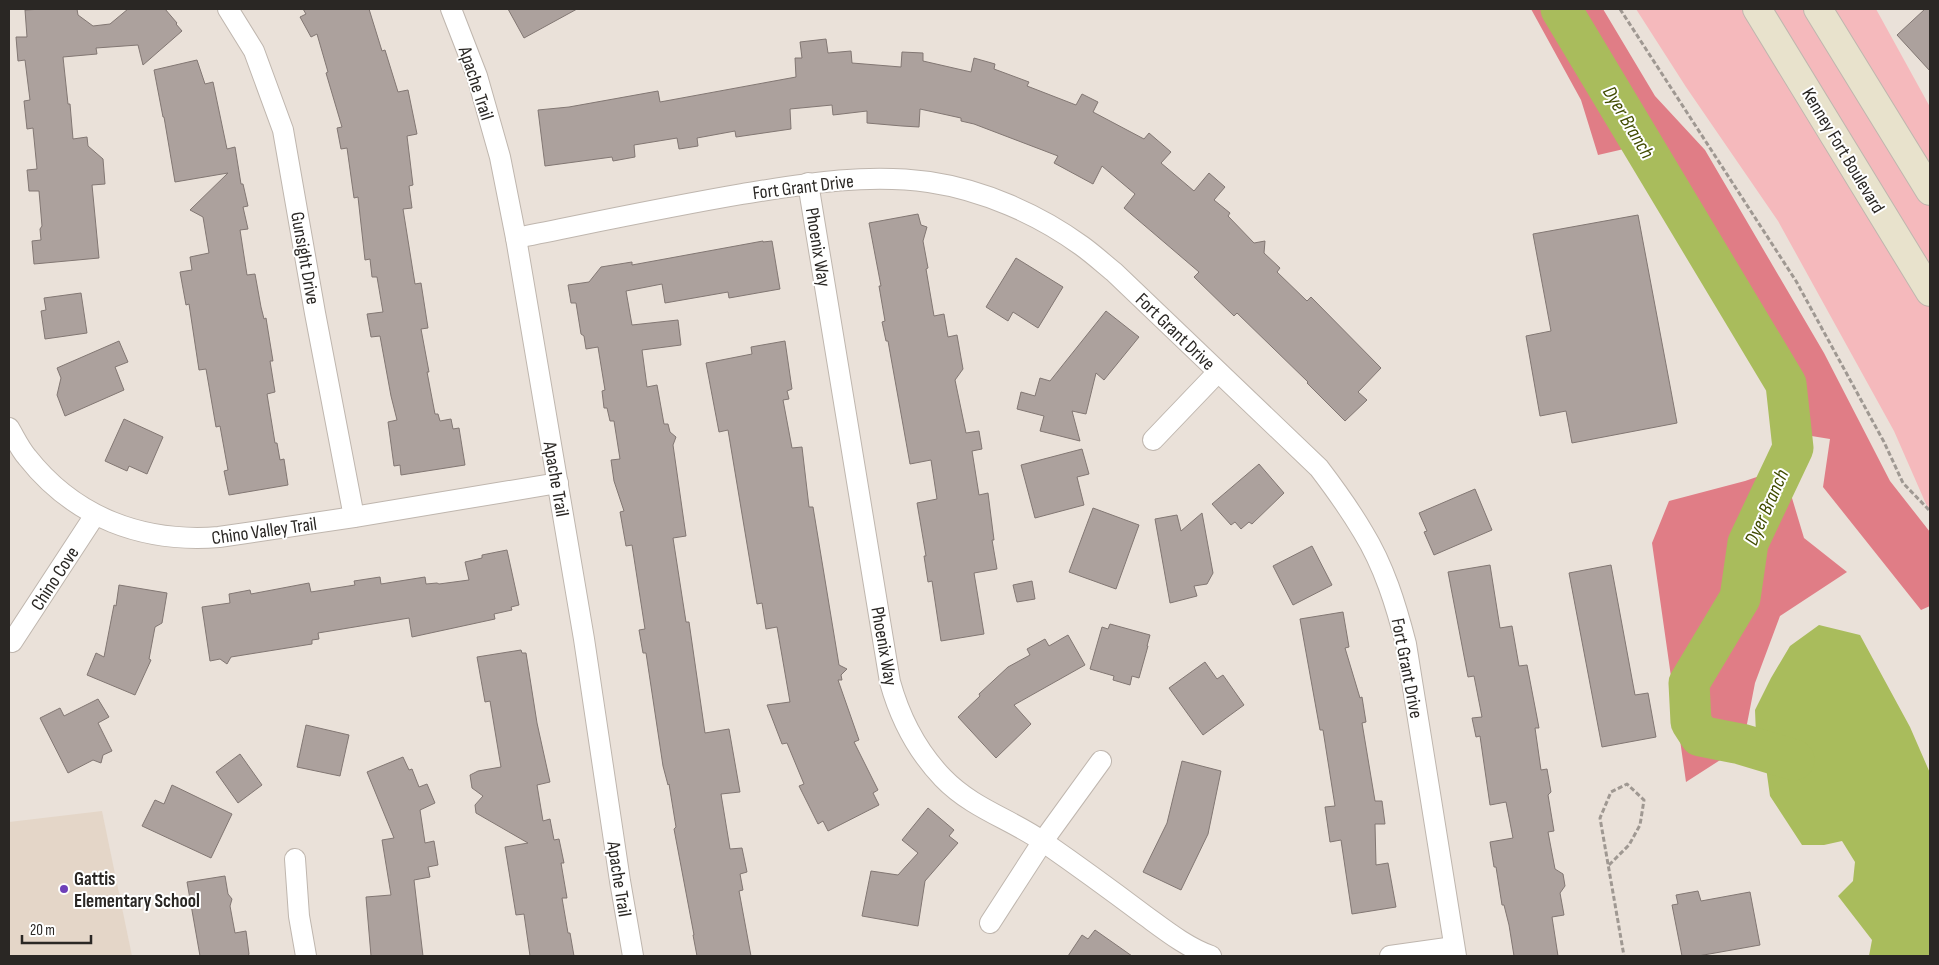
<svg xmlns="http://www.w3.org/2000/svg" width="1939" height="965" viewBox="0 0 1939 965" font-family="'Sofia Sans Condensed',sans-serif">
	<rect width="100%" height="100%" fill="#eae1d9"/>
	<path fill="#e4d6c8" d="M102 811 132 956H9V822Z"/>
	<path fill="#f5b9bc" d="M1636 9H1876L1930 107V509L1926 504 1894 431 1778 221 1686 87Z"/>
	<g fill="#e07d86">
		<path d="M1531 9H1603L1655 96 1705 150 1824 353 1890 481 1930 532V606L1921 610 1823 487 1830 439 1793 433 1691 230 1637 146 1598 155 1581 100Z"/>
		<path d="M1783 468 1804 538 1847 572 1780 616 1755 683 1746 729 1728 755 1686 782 1652 543 1669 501 1745 481Z"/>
	</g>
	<path fill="#a9bc5c" d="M1819 625 1860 635 1910 727 1930 773V956H1869L1872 940 1838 896 1853 881 1855 862 1842 841 1824 845H1802L1770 796 1764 753 1744 754 1741 744 1756 735 1755 710 1771 678 1790 646Z"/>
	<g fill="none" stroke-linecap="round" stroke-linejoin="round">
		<path stroke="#a9bc5c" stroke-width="41" d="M1561 9 1786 384 1793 448 1748 543 1740 598 1689 683 1691 722 1700 736 1741 744 1794 760"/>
	</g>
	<g fill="#aca19d" stroke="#827773">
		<path d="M43 9H77L78 15 93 26 110 24 128 9H165L177 23 176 24 182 31 143 65 138 45 96 48 97 54 63 57 68 104H70L73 139 87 137 88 146 103 159 105 184 92 185 99 258 34 264 32 241 41 240 40 229 42 226 39 191H29L27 170 37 169 33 128 27 129 24 101 30 100 25 60 18 61 16 37H27L25 10Z"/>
		<path d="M303 9H369L382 51 385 50 398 92 408 90 417 134 407 136 413 185 409 186 412 208 403 209 415 284 421 283 428 328 421 329 429 372H427L435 414H438L440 421 451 419 453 429 459 428 465 465 401 475 400 465 394 466 388 422 397 420 391 396 380 336 371 337 367 314 383 312 377 277H372L370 259 365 260 358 197 354 198 347 148 341 149 337 128 342 127 326 73 328 72 317 34 311 37 300 17 306 14Z"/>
		<path d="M508 9H577L524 38Z"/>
		<path d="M1925 9H1930V71L1897 35Z"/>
		<path d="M826 39 828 53 851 51 852 63 901 67 902 52 923 53V61L971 72 974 58 995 64 994 69 1029 82 1027 86 1076 105 1082 94 1098 102 1093 112 1144 139 1149 133 1171 152 1161 163 1194 191 1209 173 1225 187 1214 200 1230 213 1228 216 1254 243 1265 241 1264 253 1280 268 1277 272 1307 301 1311 297 1381 368 1358 392 1367 400 1345 421 1307 383 1308 382 1237 313 1234 316 1194 277 1199 272 1124 208 1135 194 1102 166 1093 184 1054 163 1058 156 974 124 961 121V118L920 109 919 127 902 126 867 123V111L833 115 832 105 790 109 791 129 736 137 735 131 697 138 698 146 679 149 677 138 634 145 635 157 613 161 612 157 545 166 538 110 569 107 658 91 660 102 796 77 795 58H802L800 42Z"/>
		<path d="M197 60 205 84 213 82 227 149 235 147 241 184H243L248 206 243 207 248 229 240 230 247 275 255 274 261 307 264 319 266 318 273 361H270L275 392 267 394 275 443H277L280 460 284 459 288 485 229 495 224 471 228 470 220 426 216 427 206 369 199 370 189 304 186 305 180 272 192 270 190 257 209 253 203 217 190 210 228 173 175 182 164 117H163L154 70Z"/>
		<path d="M918 214 921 225 927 227 923 241 928 268 926 269 934 316 944 314 948 337 957 335 963 369 955 380 966 433 979 431 982 449 972 451 979 495 988 493 994 540H992L997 569 974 573 984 634 941 641 932 581 928 582 924 556H926L917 503 937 499 931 460 910 464 888 341H886L882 322 885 321 879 286H881L869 223Z"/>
		<path d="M1638 215 1677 423 1572 443 1566 411 1540 416 1526 336 1551 331 1533 234Z"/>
		<path d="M763 241V242L772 241 780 289 729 298 728 292 665 303 662 284 626 291 632 325 678 320 681 345 642 350 647 387 657 385 664 424H668L670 432 676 437 673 445 686 536 673 538 686 622H689L705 733 729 729 740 792 721 794 730 849 742 848 747 872 740 874 743 890 739 891 751 956H697L693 935H694L674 829 676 827 669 784 668 785 663 766 646 653H643L639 630 645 629 632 545 626 546 620 512 624 511 614 481 611 460 620 459 614 421H610L607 408H604L602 391 605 390 598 347 586 349 584 336 581 334 576 303H571L568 285 589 282 601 267 632 262V265Z"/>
		<path d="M1016 258 1063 287 1038 328 1013 312 1008 321 986 307Z"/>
		<path d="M81 293 87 333 45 339 41 311 46 310 44 298Z"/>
		<path d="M1106 311 1139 337 1104 380 1096 373 1086 414 1072 411 1080 441 1040 431 1044 416 1017 409 1021 392 1035 396 1040 378 1050 381Z"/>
		<path d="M119 341 128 362 115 367 124 390 65 416 57 395 61 378 57 368Z"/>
		<path d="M785 341 792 389 787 391 789 399 783 400 792 448 802 447 809 507H813L839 665 847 669 841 675 842 680H838L859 740 854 742 878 790 873 793 879 805 828 831 823 821 818 824 799 786 804 784 787 743 782 744 767 705 790 702 777 627 766 629 762 603 757 604 728 430 719 432 706 363 752 354 751 347Z"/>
		<path d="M124 419 163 437 147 474 129 466 127 471 105 461Z"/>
		<path d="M1082 449 1089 474 1077 477 1084 505 1035 518 1021 465Z"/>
		<path d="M1259 464 1284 493 1252 524 1249 522 1241 529 1235 522 1231 525 1212 504Z"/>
		<path d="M1475 489 1492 530 1434 555 1424 532 1427 531 1419 513Z"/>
		<path d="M1093 508 1139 525 1116 589 1069 572Z"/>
		<path d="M1202 513 1213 573 1207 584 1194 586 1197 596 1170 603 1155 519 1177 515 1181 531Z"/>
		<path d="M1312 546 1332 585 1293 605 1273 566Z"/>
		<path d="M507 550 519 605 511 607 512 610 494 614 495 619 412 637 409 618 318 633 319 639 312 640V644L231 657 227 664 220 659 210 661 202 607 230 603 229 594 250 590 251 594 309 583 311 592 355 585 354 581 380 577 381 584 425 577 426 584 437 583 439 584 469 580 465 562 482 558V555Z"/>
		<path d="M1490 565 1500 628 1512 626 1519 666 1527 665 1539 728H1535L1541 770 1547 769 1551 792 1548 795 1554 831 1548 832 1555 869 1563 874 1565 886 1560 893 1564 915 1552 917 1558 956H1514L1509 925 1504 905H1502L1496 867H1494L1490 842 1513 838 1506 802 1490 805 1480 736 1476 737 1472 718 1482 717 1474 676 1468 677 1448 572Z"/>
		<path d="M1611 565 1635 695 1648 693 1656 737 1602 747 1569 573Z"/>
		<path d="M1032 581 1035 599 1017 602 1013 585Z"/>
		<path d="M119 585 167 593 162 623 155 627 149 659 151 660 135 695 87 675 96 653 104 657 114 605 116 606Z"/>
		<path d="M1343 612 1349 647 1345 648 1360 698 1362 697 1366 722 1362 723 1375 801H1382L1385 824H1375L1376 865 1388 863 1396 907 1352 914 1341 840 1330 842 1325 807 1335 806 1323 730H1320L1300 619Z"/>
		<path d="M1110 624 1150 635 1147 646H1148L1139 678 1132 676 1130 685 1113 680 1114 676 1090 669 1102 627 1108 629Z"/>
		<path d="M1068 635 1085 665 1014 705 1031 724 996 758 958 717 980 696 979 694 1008 667 1030 655 1027 649 1045 639 1049 646Z"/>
		<path d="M521 650 522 653H526L537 723 550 782 537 785 543 821 550 819 554 840 559 839 564 863H561L567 898H562L568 933H570L574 956H530L524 914 516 915 505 847 528 843 476 813 475 805 483 796 472 788 470 775 478 771 501 767 490 701 485 702 477 657Z"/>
		<path d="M1205 662 1217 679 1223 675 1244 705 1203 735 1169 688Z"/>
		<path d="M98 699 109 717 98 723 112 751 103 755 101 763 93 760 68 773 40 718 60 708 64 716Z"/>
		<path d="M306 725 349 735 340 776 297 767Z"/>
		<path d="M240 754 262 785 238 803 216 772Z"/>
		<path d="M403 757 409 770 412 769 419 787 427 784 435 803 420 810 425 843 434 841 438 865 428 867 430 877 414 880 423 956H371L366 897 391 895 382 840 394 838 367 772Z"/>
		<path d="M1182 761 1221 771 1208 834 1181 890 1143 872 1167 823Z"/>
		<path d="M172 785 232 814 211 858 142 826 155 800 164 804Z"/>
		<path d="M928 808 954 830 949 836 958 843 925 881 918 926 862 916 871 871 898 875 918 853 902 840Z"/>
		<path d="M225 876 228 894 232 899 230 906 235 933 246 931 249 954 248 956H200L187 882Z"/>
		<path d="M1698 891 1701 901 1750 892 1760 945 1698 956H1682L1672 905 1678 904 1676 895Z"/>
		<path d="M1095 930 1132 956H1068L1082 935 1088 939Z"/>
	</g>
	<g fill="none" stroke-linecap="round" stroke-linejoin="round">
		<defs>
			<g id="minor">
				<path d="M228 9 254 51 283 130 315 313 354 517"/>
				<path d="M451 9 477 76 500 157 516 238 584 639 620 881 633 956"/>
				<path d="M808 183 890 682C900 718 917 751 943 778 973 809 1011 819 1045 843 1078 866 1111 890 1143 914 1165 930 1186 947 1211 956"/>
				<path d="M516 238C591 223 666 207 742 194 804 184 866 173 929 182 983 190 1038 214 1082 246 1093 254 1103 263 1114 272L1319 468C1335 489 1350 510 1363 532 1384 566 1396 605 1406 644L1456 956"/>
				<path d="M9 428C15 438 20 449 27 457 75 518 143 543 219 537L354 517 558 483"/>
				<path d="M1153 440 1218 372"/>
				<path d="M12 642 95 515"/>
				<path d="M295 859 299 916 306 956"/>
				<path d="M990 923 1043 841 1101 761"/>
				<path d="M1390 956 1454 947"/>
			</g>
			<g id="secondary">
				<path d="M1757 9 1930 292"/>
				<path d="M1818 9 1930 191"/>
			</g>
		</defs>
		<use href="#minor" stroke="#bfb6ae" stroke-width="22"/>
		<use href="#secondary" stroke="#bfb6ae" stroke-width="30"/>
		<g stroke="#9f9892" stroke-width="3" stroke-dasharray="5 2.5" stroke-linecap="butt">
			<path d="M1620 9 1796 281 1884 442 1903 483 1930 511"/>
			<path d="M1609 865 1629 845 1640 825 1644 800 1627 784 1611 792 1600 818 1624 956"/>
		</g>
		<use href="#minor" stroke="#fff" stroke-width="20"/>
		<use href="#secondary" stroke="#e8e2cc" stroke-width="28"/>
	</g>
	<circle fill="#6e40b8" stroke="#fff" stroke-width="2" cx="64" cy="889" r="5"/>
	<g text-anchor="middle" stroke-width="4" stroke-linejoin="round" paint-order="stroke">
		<g font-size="19" fill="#2a2724" stroke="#fff">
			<text transform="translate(477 83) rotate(72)" y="7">Apache Trail</text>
			<text transform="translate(1844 150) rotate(59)" y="7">Kenney Fort Boulevard</text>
			<text transform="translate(803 186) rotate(-7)" y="7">Fort Grant Drive</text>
			<text transform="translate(819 247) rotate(81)" y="7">Phoenix Way</text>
			<text transform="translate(306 258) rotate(80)" y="7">Gunsight Drive</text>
			<text transform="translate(1176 331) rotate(44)" y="7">Fort Grant Drive</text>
			<text transform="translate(557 479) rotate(80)" y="7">Apache Trail</text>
			<text transform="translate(264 530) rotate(-8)" y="7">Chino Valley Trail</text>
			<text transform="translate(54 578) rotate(-57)" y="7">Chino Cove</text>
			<text transform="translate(885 646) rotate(80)" y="7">Phoenix Way</text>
			<text transform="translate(1408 668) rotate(79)" y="7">Fort Grant Drive</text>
			<text transform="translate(620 879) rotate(81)" y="7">Apache Trail</text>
		</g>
		<g font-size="19" font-weight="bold" fill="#2a2724" stroke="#fff" text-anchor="start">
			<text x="74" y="885">Gattis<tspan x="74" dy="22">Elementary School</tspan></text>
		</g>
		<g font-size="20" font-style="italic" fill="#414c00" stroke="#fff">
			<text transform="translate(1629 122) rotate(59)" y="7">Dyer Branch</text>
			<text transform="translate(1766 507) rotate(-66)" y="7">Dyer Branch</text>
		</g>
	</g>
	<rect width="1939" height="965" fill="none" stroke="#2a2724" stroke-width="20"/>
	<path d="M22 935v8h69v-8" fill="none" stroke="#2a2724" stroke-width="2.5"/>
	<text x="30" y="935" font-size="15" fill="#2a2724" stroke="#ffffff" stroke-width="4" paint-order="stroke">20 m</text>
</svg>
